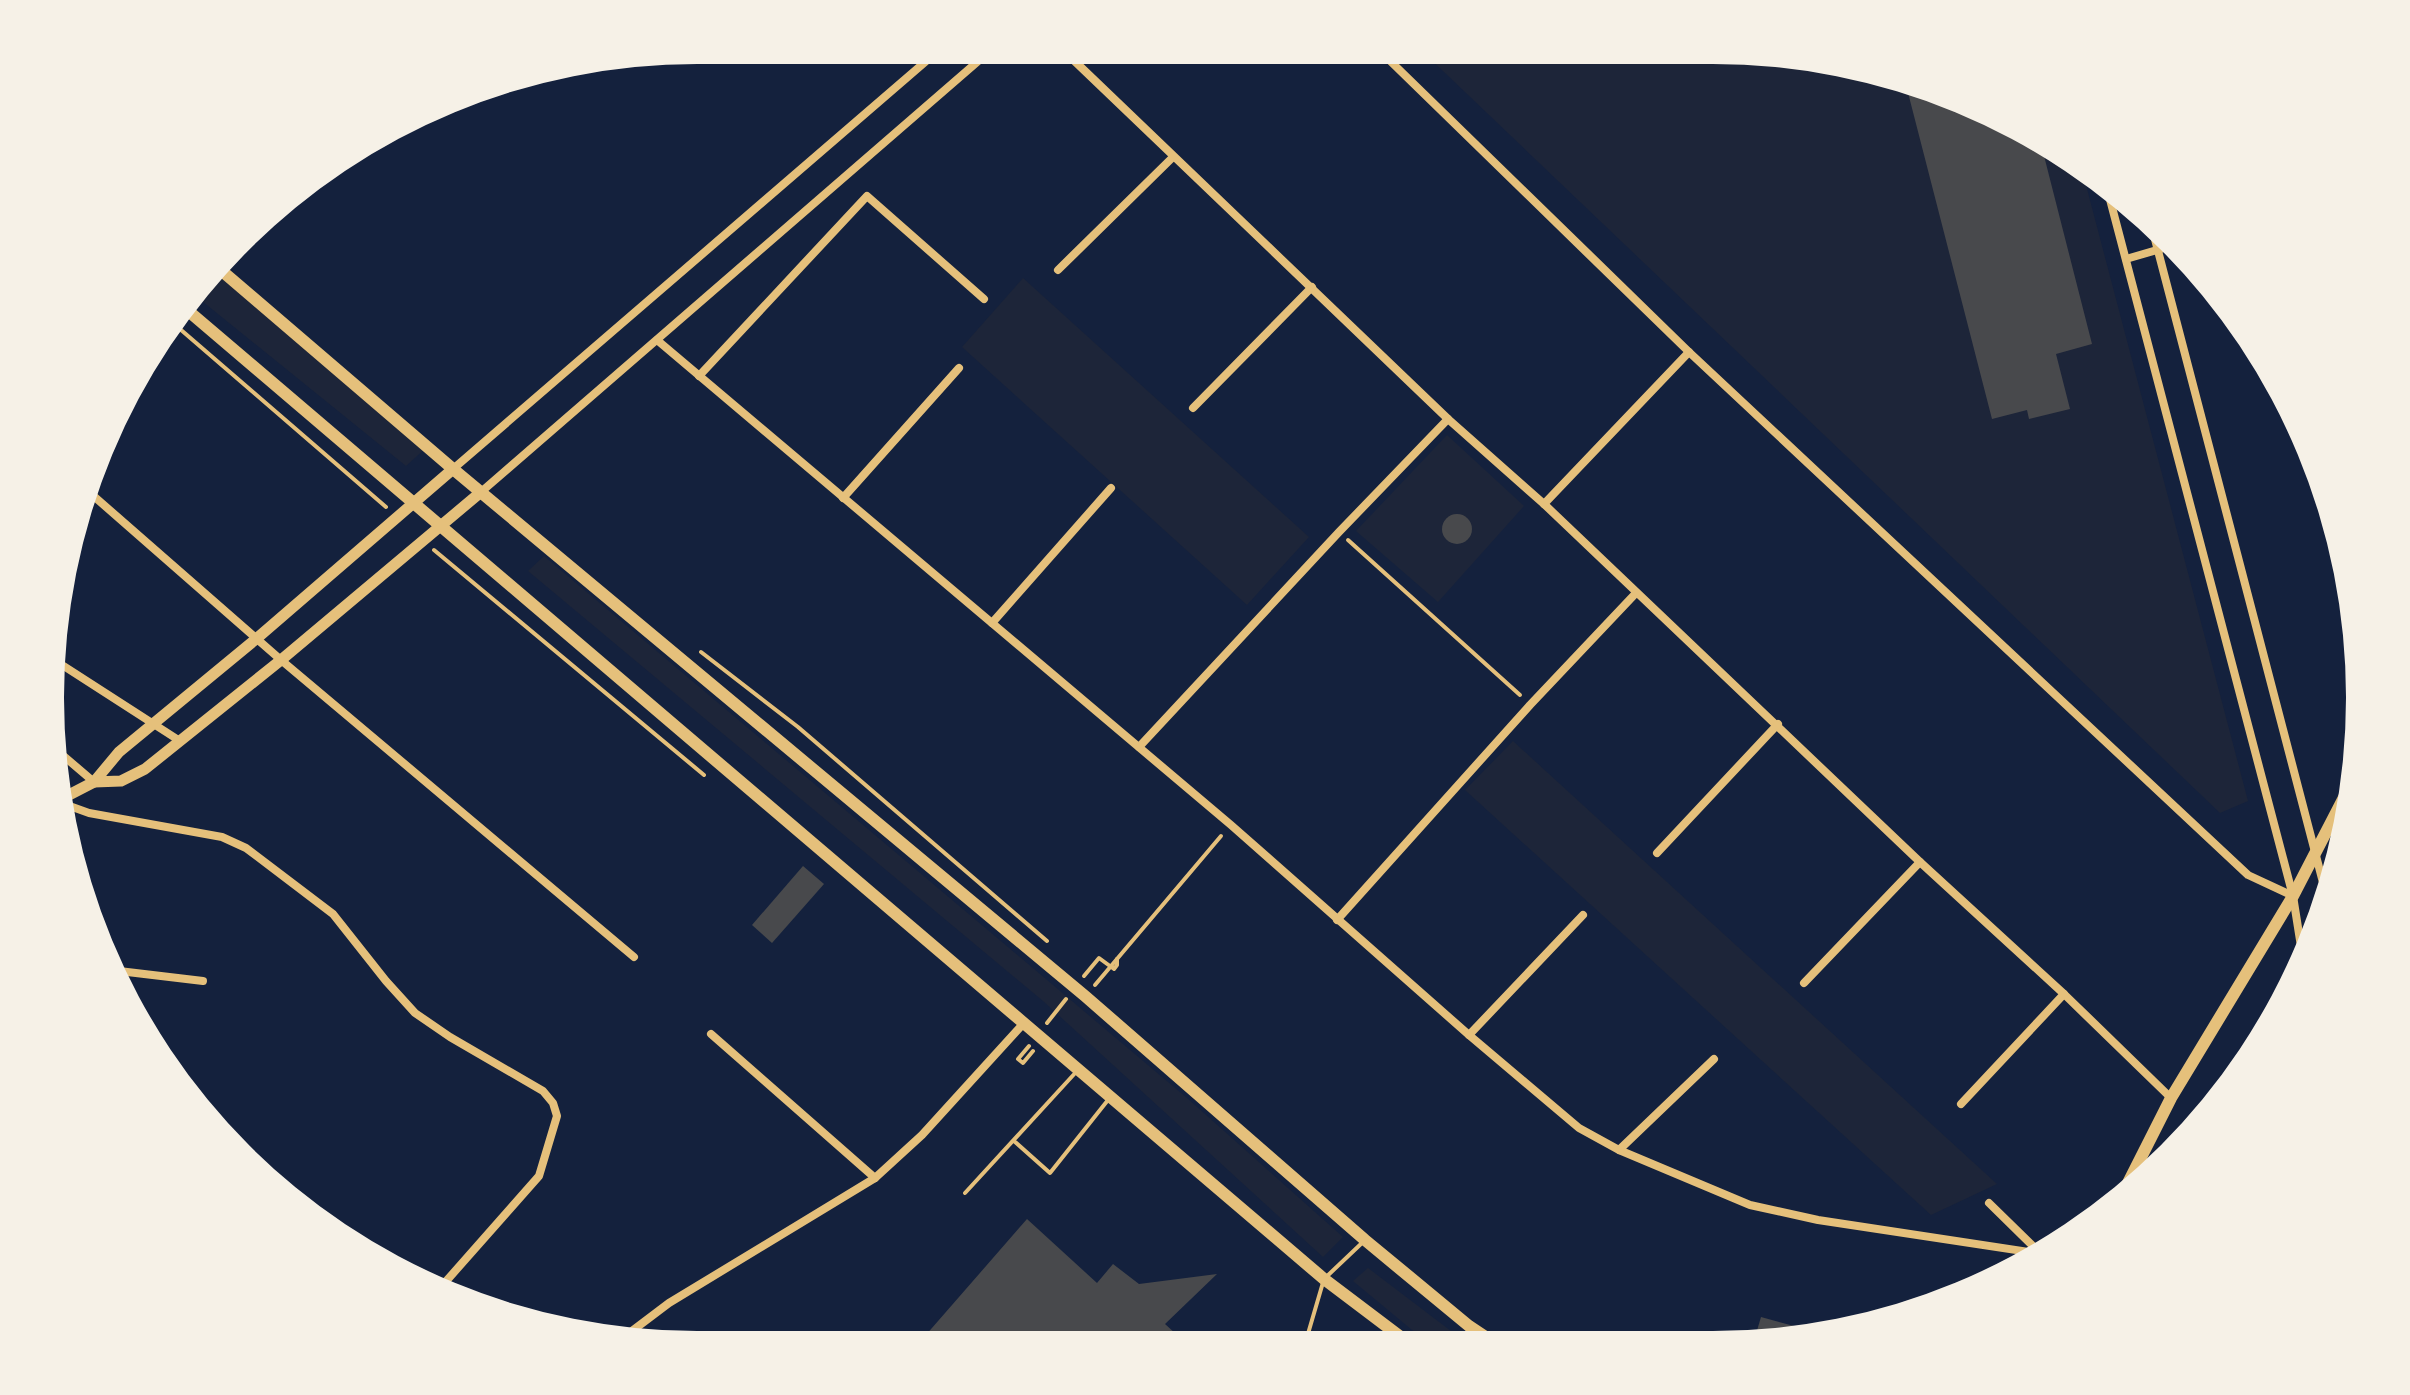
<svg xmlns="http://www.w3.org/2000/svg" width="2410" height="1395" viewBox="0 0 2410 1395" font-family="'Open Sans',sans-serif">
	<rect width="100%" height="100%" fill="#14213d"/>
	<g fill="#1d2539">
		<path d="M1422 51H1755L1921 85 2072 159 2081 166 2248 801 2220 813Z"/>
		<path d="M218 275 427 447 406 466 197 297Z"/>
		<path d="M1023 278 1309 537 1247 605 962 347Z"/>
		<path d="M1447 435 1524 506 1438 602 1356 531Z"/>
		<path d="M544 556 1187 1098 1343 1237 1323 1257 1043 1001 528 571Z"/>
		<path d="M1513 741 1997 1184 1931 1215 1465 790Z"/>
		<path d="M1368 1268 1468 1344H1429L1353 1281Z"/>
	</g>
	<g fill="#48494c">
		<path d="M1905 81 1921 85 2041 144 2092 344 2056 354 2070 409 2029 419 2027 410 1992 419Z"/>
		<circle cx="1457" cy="529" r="15"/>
		<path d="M803 866 824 884 772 943 752 925Z"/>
		<path d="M1027 1219 1097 1283 1113 1264 1139 1284 1217 1274 1165 1324 1187 1344H918Z"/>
		<path d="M1761 1317 1794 1326 1791 1336 1753 1344Z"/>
	</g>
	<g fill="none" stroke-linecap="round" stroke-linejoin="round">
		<g stroke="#e5c07b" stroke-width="4">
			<path d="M173 323 386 507"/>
			<path d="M1348 540 1520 695"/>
			<path d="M434 550 704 775"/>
			<path d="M701 652 798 727 1047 941"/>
			<path d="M1084 976 1099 958 1114 969 1117 965V959"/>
			<path d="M1095 985 1221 836"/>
			<path d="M1047 1023 1066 999"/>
			<path d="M1029 1046 1018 1059 1023 1063 1033 1051"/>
			<path d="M1510 1336 1521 1344"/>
		</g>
		<g stroke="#e5c07b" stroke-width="4">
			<path d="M1014 1141 1050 1173 1108 1100"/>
			<path d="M965 1193 1077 1071"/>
			<path d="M1305 1344 1324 1279 1363 1242"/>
		</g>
		<g stroke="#e5c07b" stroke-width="8">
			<path d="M1063 50 1448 419 1544 504 1920 862 2064 994 2171 1098"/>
			<path d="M1380 51 1689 352 2248 875 2293 896"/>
			<path d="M2107 188 2293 896 2303 959"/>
			<path d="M2151 224 2326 894"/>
			<path d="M2126 259 2174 245"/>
			<path d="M1058 270 1173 157"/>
			<path d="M657 340 1231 825 1469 1035 1579 1128 1619 1150 1750 1205 1818 1220 2042 1254"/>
			<path d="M699 376 867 196 984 299"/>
			<path d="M1193 408 1312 287"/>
			<path d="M453 469 939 50"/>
			<path d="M89 492 281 660 634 957"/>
			<path d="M481 492 991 50"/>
			<path d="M843 498 959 368"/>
			<path d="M1544 504 1689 352"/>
			<path d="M992 623 1111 488"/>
			<path d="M59 663 180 741"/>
			<path d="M53 747 94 782"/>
			<path d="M1139 747 1339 532 1448 419"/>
			<path d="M64 804 89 813 222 837 246 848 333 914 386 981 415 1013 450 1037 543 1091 553 1103 557 1116 539 1176 441 1287"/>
			<path d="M1657 853 1778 724"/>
			<path d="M1337 920 1530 705 1636 593"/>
			<path d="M119 971 203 981"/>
			<path d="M1804 983 1920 862"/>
			<path d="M711 1034 875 1178"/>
			<path d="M1469 1035 1583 915"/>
			<path d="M1961 1104 2064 994"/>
			<path d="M1619 1150 1714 1059"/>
			<path d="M1989 1203 2040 1253"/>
			<path d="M624 1337 669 1303 875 1178 922 1135 1023 1024"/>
		</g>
		<g stroke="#e5c07b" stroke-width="11">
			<path d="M94 782 121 781 145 769 281 660 481 492"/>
			<path d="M63 798 94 782 119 752 256 639 453 469"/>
		</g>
		<g stroke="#e5c07b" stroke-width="12">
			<path d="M222 271 453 469 1085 996 1365 1240 1469 1326 1496 1344"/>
			<path d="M186 309 1324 1279 1410 1344"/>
			<path d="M2249 1060 2307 952"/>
			<path d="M2124 1191 2171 1098 2293 896 2352 782"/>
		</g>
	</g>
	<path d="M0 0H2410V1395H0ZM697 64H1713A633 633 0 0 1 2346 697V698A633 633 0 0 1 1713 1331H697A633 633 0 0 1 64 698V697A633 633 0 0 1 697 64Z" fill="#f6f1e7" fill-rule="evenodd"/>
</svg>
